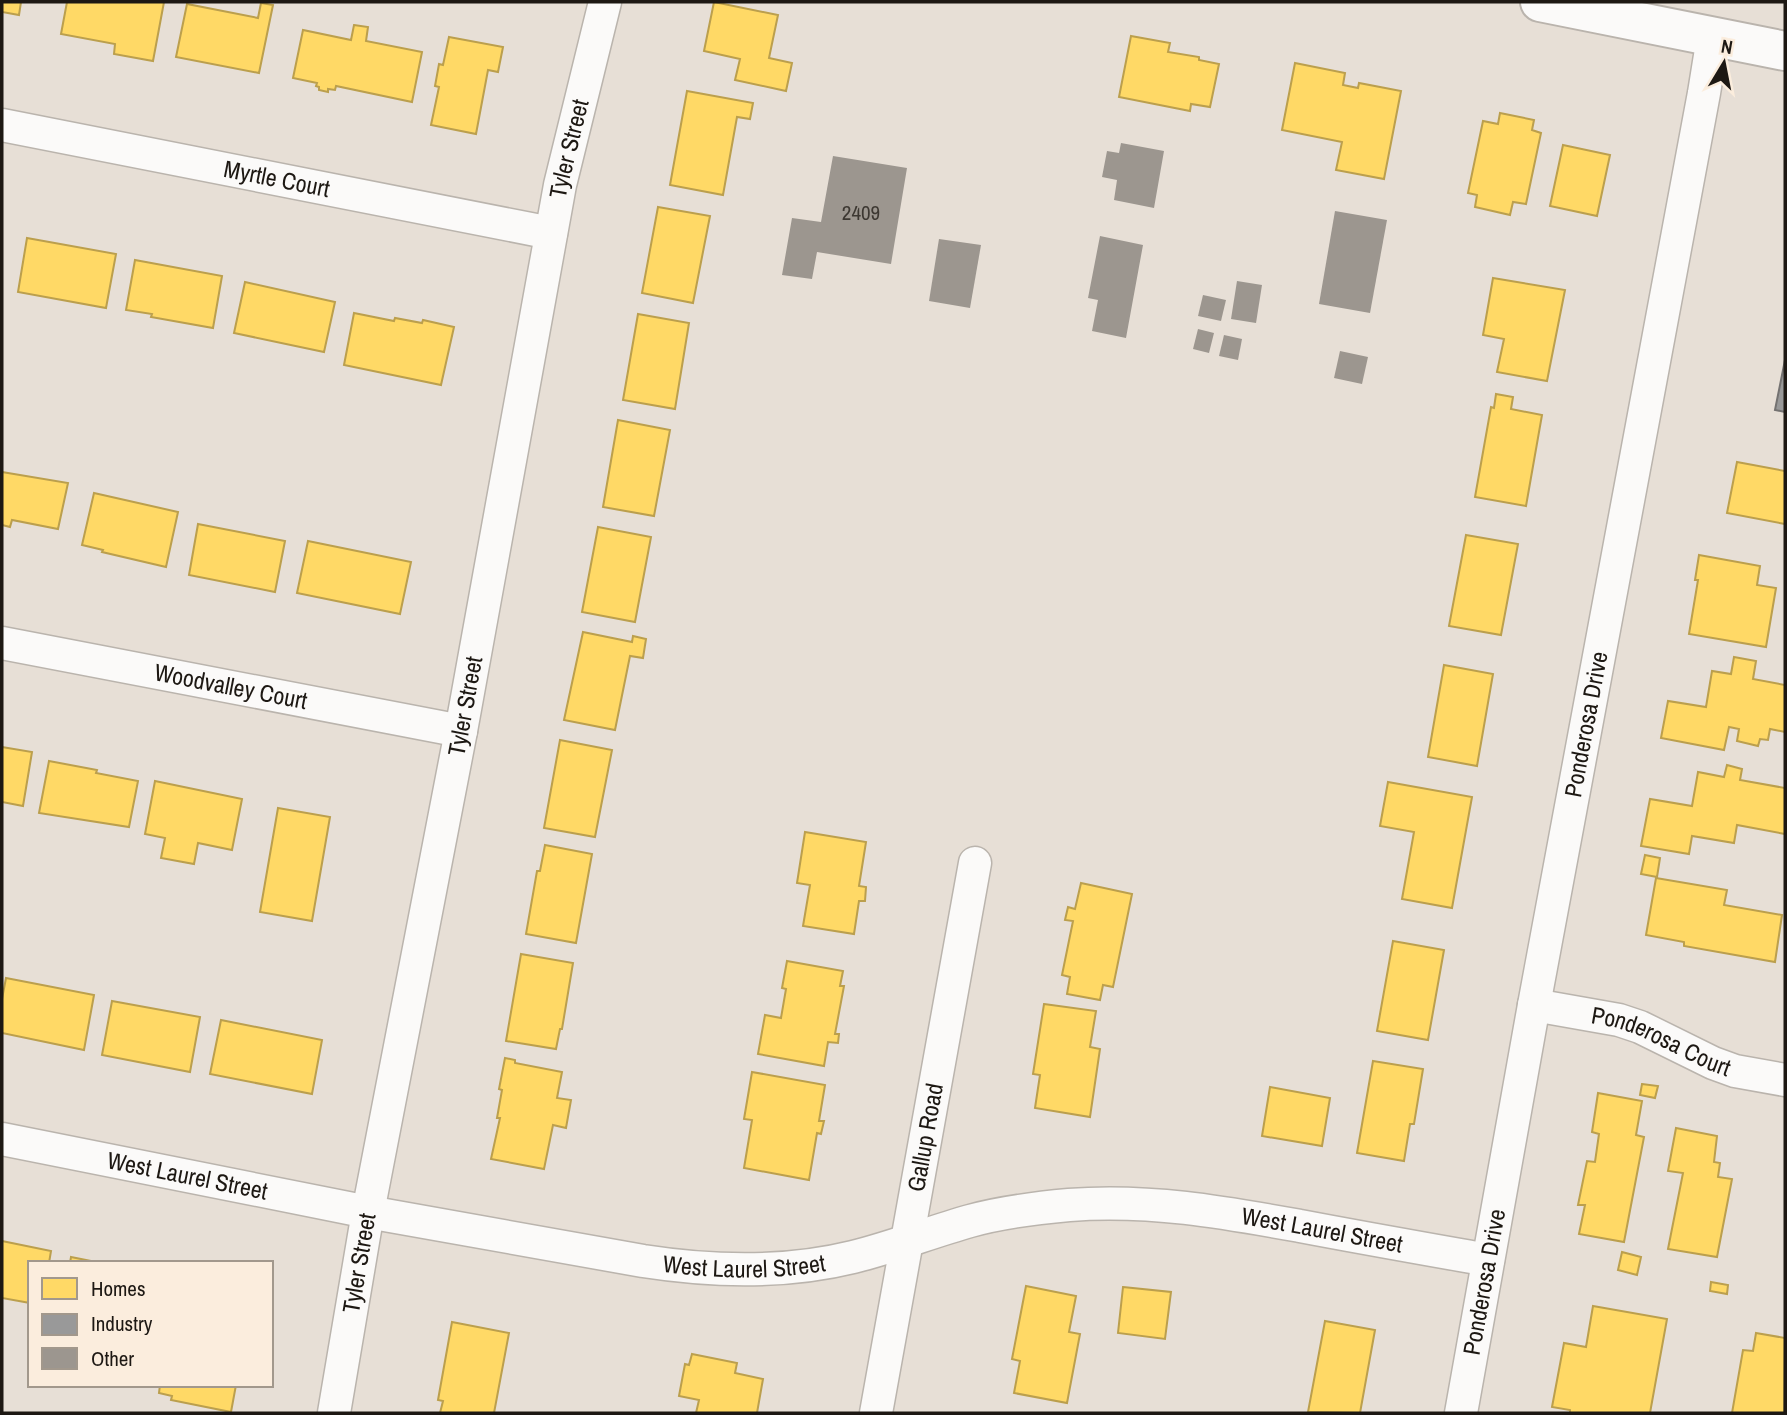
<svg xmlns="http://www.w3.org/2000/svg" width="1787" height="1415" viewBox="0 0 1787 1415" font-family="'Archivo Narrow',sans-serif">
	<rect width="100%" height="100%" fill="#e7dfd6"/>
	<g fill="#ffd966" stroke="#bb9f4d" stroke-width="2">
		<path d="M2 2H21L19 15 2 12Z"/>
		<path d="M67 2H164L153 61 114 54 115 44 61 34Z"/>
		<path d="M714 2 778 15 769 58 792 63 786 91 735 80 740 59 704 51Z"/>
		<path d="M261 3 273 5 259 73 176 57 187 4 258 18Z"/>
		<path d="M354 25 368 27 366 41 422 52 412 102 336 86 335 90 328 89V92L319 90V87L316 86 317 83 293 78 303 30 351 40Z"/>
		<path d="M1131 36 1170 43 1168 52 1199 57V60L1219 64 1210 107 1191 104 1190 111 1119 97Z"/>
		<path d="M449 37 503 47 498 72 488 70 476 134 431 125 439 87 435 86 439 64 443 65Z"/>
		<path d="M1295 63 1345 73 1343 85 1358 88 1359 83 1401 91 1384 179 1336 170 1342 142 1282 130Z"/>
		<path d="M687 91 753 103 750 119 737 117 723 195 670 185Z"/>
		<path d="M1500 113 1534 120 1532 130 1541 133 1526 204 1513 202 1510 215 1475 207 1477 195 1468 193 1483 121 1498 124Z"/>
		<path d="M1563 145 1610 155 1597 216 1550 206Z"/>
		<path d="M658 207 710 216 693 303 642 293Z"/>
		<path d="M27 238 116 254 106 308 18 292Z"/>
		<path d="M135 260 222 276 213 328 151 317 152 314 126 310Z"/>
		<path d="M1493 278 1565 290 1547 381 1497 372 1504 339 1483 335Z"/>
		<path d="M245 282 335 302 324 352 234 333Z"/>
		<path d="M354 313 394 321 395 318 422 323 423 320 454 327 441 385 344 365Z"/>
		<path d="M638 314 689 323 675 409 623 400Z"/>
		<path d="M1496 394 1513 397 1511 409 1542 415 1526 506 1475 497 1491 407 1494 408Z"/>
		<path d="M618 420 670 430 654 516 603 507Z"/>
		<path d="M1737 462 1785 471V524L1727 513Z"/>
		<path d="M2 472 68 483 58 529 12 520 10 527 2 525Z"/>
		<path d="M94 493 178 512 166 567 102 552 103 550 82 545Z"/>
		<path d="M198 524 285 541 275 592 189 575Z"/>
		<path d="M598 527 651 537 635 622 582 612Z"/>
		<path d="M1466 535 1518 544 1501 635 1449 626Z"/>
		<path d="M308 541 411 562 400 614 297 593Z"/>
		<path d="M1699 555 1760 566 1757 585 1776 588 1766 647 1689 634 1698 580H1695Z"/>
		<path d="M583 632 632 642 633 636 646 639 643 658 630 656 615 730 564 720Z"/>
		<path d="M1734 657 1756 661 1753 679 1785 685V732L1770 729 1768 740 1760 739 1758 746 1737 741 1739 729 1729 727 1724 750 1661 738 1668 701 1706 707 1712 671 1731 674Z"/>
		<path d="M1444 665 1493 674 1477 766 1428 757Z"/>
		<path d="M560 740 612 750 595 837 544 828Z"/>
		<path d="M2 747 32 752 23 806 2 802Z"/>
		<path d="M49 761 97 770 96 773 138 781 129 827 39 813Z"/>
		<path d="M1727 765 1742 769 1740 780 1785 788V834L1737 825 1734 843 1692 836 1689 854 1641 846 1650 799 1692 806 1698 772 1724 777Z"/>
		<path d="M155 781 242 799 232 850 198 843 194 864 161 858 165 838 145 834Z"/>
		<path d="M1388 782 1472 797 1452 908 1402 899 1414 832 1380 826Z"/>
		<path d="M278 808 330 817 312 921 260 912Z"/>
		<path d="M805 832 866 842 859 886 866 887 865 901H859L854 934 803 926 810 885 797 883Z"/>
		<path d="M545 845 592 854 576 943 526 934 537 871H540Z"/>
		<path d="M1645 855 1660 858 1657 877 1641 874Z"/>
		<path d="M1656 878 1727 890 1724 905 1782 915 1775 962 1684 946V942L1646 935Z"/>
		<path d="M1081 883 1132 894 1113 987 1103 985 1100 1000 1067 994 1070 977 1062 975 1073 921 1065 920 1068 907 1075 909Z"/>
		<path d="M1393 941 1444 950 1428 1040 1377 1031Z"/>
		<path d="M521 954 573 963 562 1029H560L556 1049 506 1041Z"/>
		<path d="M787 961 843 971 840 986H844L835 1034H839L838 1043 828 1042 824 1066 758 1054 765 1015 781 1018 786 989 782 988Z"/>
		<path d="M6 978 94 995 84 1050 2 1033V999Z"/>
		<path d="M112 1001 200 1017 190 1072 102 1055Z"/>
		<path d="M1044 1004 1096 1011 1090 1047 1100 1049 1090 1117 1035 1108 1040 1075 1033 1074Z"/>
		<path d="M221 1020 322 1040 312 1094 210 1074Z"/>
		<path d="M505 1058 515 1060V1063L562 1072 557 1098 571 1100 566 1128 553 1125 544 1169 491 1159 500 1118H497L502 1090 499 1089Z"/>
		<path d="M1373 1061 1423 1069 1414 1124H1410L1404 1161 1357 1153Z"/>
		<path d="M752 1072 825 1085 819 1121H824L821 1134 817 1133 809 1180 744 1168 752 1120 744 1119Z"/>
		<path d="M1642 1084 1658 1086 1655 1098 1640 1095Z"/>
		<path d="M1270 1087 1330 1098 1322 1146 1262 1136Z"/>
		<path d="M1598 1093 1642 1101 1636 1135 1644 1137 1624 1242 1579 1234 1585 1205H1578L1587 1161 1595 1162 1599 1134 1592 1132Z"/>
		<path d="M1676 1128 1717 1136 1714 1162 1720 1163 1718 1177 1732 1179 1717 1257 1668 1249 1683 1173 1668 1171Z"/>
		<path d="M2 1241 51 1251 49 1263H30V1303L2 1298Z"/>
		<path d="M1622 1252 1641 1257 1637 1275 1618 1270Z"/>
		<path d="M71 1257 101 1263H70Z"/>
		<path d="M1711 1282 1728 1285 1727 1294 1710 1291Z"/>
		<path d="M1026 1286 1076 1296 1069 1332 1080 1334 1067 1403 1014 1393 1020 1361 1012 1359Z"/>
		<path d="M1123 1287 1171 1292 1165 1339 1118 1333Z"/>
		<path d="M1593 1306 1667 1319 1650 1413H1570V1410L1552 1407 1564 1343 1586 1347Z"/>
		<path d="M1325 1321 1375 1330 1360 1413 1308 1412Z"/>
		<path d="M452 1322 509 1333 494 1413H440L443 1401 438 1400Z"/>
		<path d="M1756 1333 1785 1338 1784 1413H1732L1743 1350 1753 1351Z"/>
		<path d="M692 1354 737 1363 735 1373 763 1379 757 1413H696L699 1400 679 1396 685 1364 689 1365Z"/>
		<path d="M160 1385H236L231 1412 171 1400 172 1396 159 1393Z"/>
	</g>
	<path fill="#999" stroke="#747271" stroke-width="2" d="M1785 360V412L1775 410Z"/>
	<g fill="#9c968f">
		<path d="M1121 143 1164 151 1154 208 1114 200 1117 180 1102 177 1107 151 1119 153Z"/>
		<path d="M833 156 907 168 891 264 817 252 812 279 782 275 792 218 821 222Z"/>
		<path d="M1335 211 1387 220 1370 313 1319 304Z"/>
		<path d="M1100 236 1143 245 1126 338 1092 331 1098 300 1088 298Z"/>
		<path d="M939 239 981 245 970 308 929 301Z"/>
		<path d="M1237 281 1262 285 1256 323 1231 319Z"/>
		<path d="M1203 295 1226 300 1221 321 1198 316Z"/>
		<path d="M1198 329 1214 333 1209 353 1193 349Z"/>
		<path d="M1224 335 1242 339 1238 360 1219 356Z"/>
		<path d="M1340 351 1368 357 1362 384 1334 378Z"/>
	</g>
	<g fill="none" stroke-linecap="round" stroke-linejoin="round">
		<defs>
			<g id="minor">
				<path id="s1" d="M2 125 551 233"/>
				<path id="s2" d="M2 643 461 731"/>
				<path id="s3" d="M1534 1005 1619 1020 1640 1027 1713 1063 1735 1071 1785 1080"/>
				<path id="s4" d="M2 1139 368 1212 643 1261C714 1272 784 1274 853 1257 893 1247 931 1232 970 1221 1002 1212 1036 1208 1069 1205 1150 1199 1222 1212 1300 1226 1363 1238 1426 1249 1488 1260"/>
				<path id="s5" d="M334 1413 368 1212 461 731 560 185 605 2"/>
				<path id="s6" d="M876 1413 975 863"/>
				<path id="s7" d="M1461 1413 1534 1005 1704 93 1713 37"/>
			</g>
			<path id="primary" d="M1540 2 1785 51"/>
		</defs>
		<use href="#minor" stroke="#bab4ad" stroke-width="35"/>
		<use href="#primary" stroke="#bab4ad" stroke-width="42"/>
		<use href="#minor" stroke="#fbfaf9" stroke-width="32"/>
		<use href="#primary" stroke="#fbfaf9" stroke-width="38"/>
	</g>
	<g text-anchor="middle" stroke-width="7" stroke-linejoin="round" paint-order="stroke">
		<g font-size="21" fill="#3d3832">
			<text x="861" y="220">2409</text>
		</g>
		<g font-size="24" fill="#1d1813" stroke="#fbeddd">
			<text dy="8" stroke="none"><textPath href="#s5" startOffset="1286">Tyler Street</textPath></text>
			<text dy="8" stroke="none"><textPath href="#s1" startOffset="280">Myrtle Court</textPath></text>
			<text dy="8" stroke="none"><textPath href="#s2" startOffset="233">Woodvalley Court</textPath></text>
			<text dy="8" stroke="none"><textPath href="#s5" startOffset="719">Tyler Street</textPath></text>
			<text dy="8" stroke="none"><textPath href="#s7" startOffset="700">Ponderosa Drive</textPath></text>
			<text dy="8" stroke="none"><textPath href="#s3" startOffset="133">Ponderosa Court</textPath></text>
			<text dy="8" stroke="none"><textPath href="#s6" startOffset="280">Gallup Road</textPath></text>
			<text dy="8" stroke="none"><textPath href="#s4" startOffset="189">West Laurel Street</textPath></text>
			<text dy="8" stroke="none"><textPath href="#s4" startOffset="1342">West Laurel Street</textPath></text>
			<text dy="8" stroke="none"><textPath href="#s4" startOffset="754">West Laurel Street</textPath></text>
			<text dy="8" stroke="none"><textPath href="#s5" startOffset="152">Tyler Street</textPath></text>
			<text dy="8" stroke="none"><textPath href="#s7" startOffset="133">Ponderosa Drive</textPath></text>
		</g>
	</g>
	<rect width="1787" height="1415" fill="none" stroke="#1d1813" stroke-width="7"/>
	<rect x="28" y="1261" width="245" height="126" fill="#fbeddd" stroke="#a2988c" stroke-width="2"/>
	<rect x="42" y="1278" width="35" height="21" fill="#ffd966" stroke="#a2988c" stroke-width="2"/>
	<text x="91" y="1296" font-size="21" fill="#1d1813">Homes</text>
	<rect x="42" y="1314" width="35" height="21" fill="#999999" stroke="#a2988c" stroke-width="2"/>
	<text x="91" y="1331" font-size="21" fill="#1d1813">Industry</text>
	<rect x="42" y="1348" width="35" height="21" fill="#9c968f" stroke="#a2988c" stroke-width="2"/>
	<text x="91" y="1366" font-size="21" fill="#1d1813">Other</text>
	<g transform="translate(1724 63) rotate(10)" stroke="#fbeddd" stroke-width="5" paint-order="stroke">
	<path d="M0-5L12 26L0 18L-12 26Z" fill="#1d1813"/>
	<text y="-10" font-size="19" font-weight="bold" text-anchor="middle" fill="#1d1813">N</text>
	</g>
</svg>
